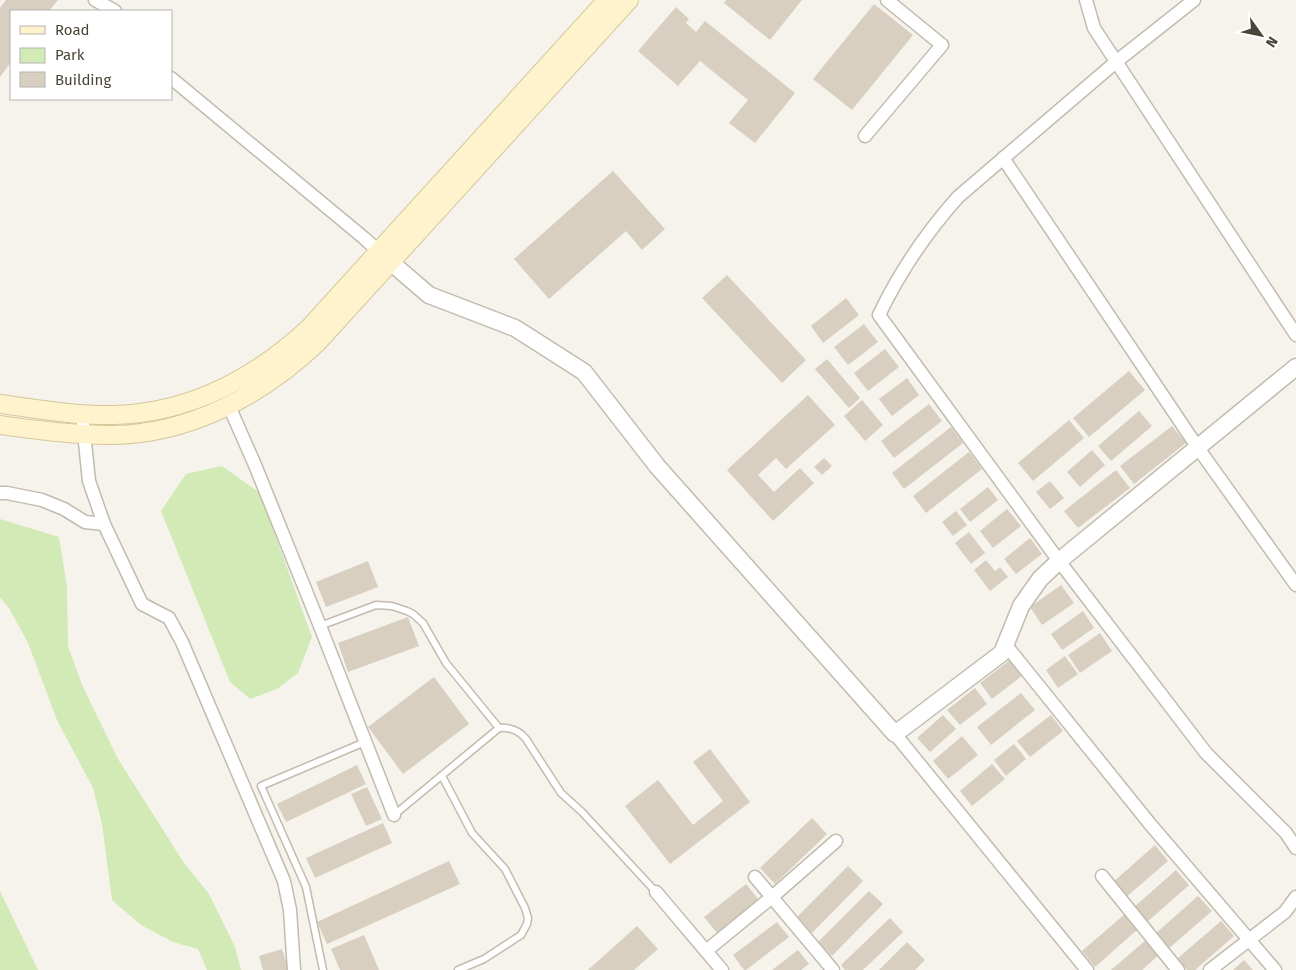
<svg xmlns="http://www.w3.org/2000/svg" width="1296" height="970" viewBox="0 0 1296 970" font-family="'Fira Sans',sans-serif">
	<rect width="100%" height="100%" fill="#f6f3ec"/>
	<g fill="#d2eab5">
		<path d="M222 466 260 493 312 637 298 673 277 689 250 699 230 682 161 511 186 474Z"/>
		<path d="M0 519 59 537 67 587 68 646 82 685 118 759 184 863 209 894 235 947 241 970H207L198 949 173 942 141 925 112 900 102 824 93 788 57 720 28 643 9 608 0 597Z"/>
		<path d="M0 891 38 970H0Z"/>
	</g>
	<g fill="#d8cfc1">
		<path d="M6 0H58L49 11H11V62L0 77V8Z"/>
		<path d="M726 0H802L770 40 724 3Z"/>
		<path d="M874 4 913 35 852 110 813 79Z"/>
		<path d="M676 7 689 19 686 23 696 32 705 21 795 93 755 143 729 123 748 100 700 61 678 86 638 51Z"/>
		<path d="M613 171 665 229 642 250 626 231 549 299 514 259Z"/>
		<path d="M727 275 806 360 782 383 702 298Z"/>
		<path d="M846 298 859 315 823 343 811 326Z"/>
		<path d="M864 324 878 342 848 365 834 347Z"/>
		<path d="M885 349 899 367 868 391 854 373Z"/>
		<path d="M827 359 860 398 849 408 815 369Z"/>
		<path d="M1129 371 1145 390 1089 437 1073 418Z"/>
		<path d="M907 378 919 395 892 416 879 399Z"/>
		<path d="M808 395 835 425 786 469 776 458 758 475 774 492 800 468 814 483 773 521 727 470Z"/>
		<path d="M862 400 883 425 865 441 844 416Z"/>
		<path d="M929 404 942 421 894 458 881 441Z"/>
		<path d="M1139 411 1152 426 1111 461 1098 446Z"/>
		<path d="M1069 420 1084 438 1033 481 1018 463Z"/>
		<path d="M1172 426 1186 443 1134 484 1120 466Z"/>
		<path d="M951 427 963 443 904 489 892 473Z"/>
		<path d="M1092 450 1105 465 1080 487 1067 472Z"/>
		<path d="M969 452 982 469 926 513 913 496Z"/>
		<path d="M824 458 832 466 822 475 814 467Z"/>
		<path d="M1116 470 1130 488 1078 528 1064 511Z"/>
		<path d="M1050 481 1064 498 1050 509 1036 492Z"/>
		<path d="M988 487 998 500 970 522 960 509Z"/>
		<path d="M1007 509 1021 526 993 548 980 531Z"/>
		<path d="M956 511 967 525 953 536 942 522Z"/>
		<path d="M969 532 985 553 971 564 955 543Z"/>
		<path d="M1030 538 1042 554 1016 574 1004 559Z"/>
		<path d="M986 560 995 571 1000 567 1008 577 990 591 974 570Z"/>
		<path d="M368 561 378 587 326 607 316 582Z"/>
		<path d="M1061 585 1074 603 1042 625 1030 607Z"/>
		<path d="M1083 611 1094 628 1062 650 1051 634Z"/>
		<path d="M408 617 419 646 348 672 338 643Z"/>
		<path d="M1100 633 1112 651 1080 673 1068 655Z"/>
		<path d="M1065 656 1078 674 1058 688 1046 670Z"/>
		<path d="M1010 660 1022 676 992 699 980 683Z"/>
		<path d="M434 677 469 724 403 774 368 727Z"/>
		<path d="M975 688 987 704 960 725 947 710Z"/>
		<path d="M1021 693 1035 710 991 745 977 727Z"/>
		<path d="M943 715 956 729 930 752 917 738Z"/>
		<path d="M1051 715 1063 731 1030 757 1017 741Z"/>
		<path d="M962 736 978 755 948 779 933 761Z"/>
		<path d="M1014 744 1026 759 1006 776 994 760Z"/>
		<path d="M710 749 750 802 670 864 625 806 658 780 693 825 723 801 693 762Z"/>
		<path d="M992 764 1005 779 972 806 960 791Z"/>
		<path d="M357 765 366 784 286 822 277 804Z"/>
		<path d="M367 787 382 819 366 826 351 794Z"/>
		<path d="M812 818 827 834 775 884 760 868Z"/>
		<path d="M383 823 392 843 315 878 306 858Z"/>
		<path d="M1155 845 1168 861 1125 898 1112 883Z"/>
		<path d="M449 861 460 884 327 944 317 922Z"/>
		<path d="M848 866 863 881 812 933 797 917Z"/>
		<path d="M1176 870 1189 885 1146 923 1133 908Z"/>
		<path d="M746 884 759 900 717 933 704 917Z"/>
		<path d="M869 891 883 904 832 956 818 942Z"/>
		<path d="M1198 896 1212 911 1168 949 1155 934Z"/>
		<path d="M1125 914 1138 929 1095 967 1082 951Z"/>
		<path d="M890 918 903 932 863 970H845L841 965Z"/>
		<path d="M1221 921 1234 936 1195 970H1187L1177 959Z"/>
		<path d="M777 922 789 937 746 970H744L733 955Z"/>
		<path d="M637 926 658 949 634 970H588Z"/>
		<path d="M364 935 379 970H340L331 949Z"/>
		<path d="M1147 939 1160 954 1142 970H1111Z"/>
		<path d="M907 942 925 960 915 970H879Z"/>
		<path d="M282 949 289 970H263L259 956Z"/>
		<path d="M798 950 809 964 801 970H772Z"/>
		<path d="M1244 960 1253 970H1233Z"/>
	</g>
	<g fill="none" stroke-linecap="round" stroke-linejoin="round">
		<defs>
			<g id="service">
				<path d="M320 626 376 605 392 606 407 611 413 614 423 623 446 663 499 728 394 815"/>
				<path d="M499 728C510 727 519 730 526 739L561 793 582 812 656 892"/>
				<path d="M442 776 472 833 505 869 525 908 528 918 527 924 521 935 484 959 458 970"/>
				<path d="M323 970 306 887 261 786 365 742"/>
			</g>
			<g id="minor">
				<path d="M95 0 115 11"/>
				<path d="M1086 0 1094 28 1296 335"/>
				<path d="M1194 0 1117 61 958 197C926 233 900 271 879 315L1059 561 1206 753 1286 833 1296 848"/>
				<path d="M171 78 364 238 378 251"/>
				<path d="M865 136 942 45 887 0"/>
				<path d="M1003 158 1198 448 1296 585"/>
				<path d="M229 406 255 465 320 626 394 815"/>
				<path d="M82 414 89 481 104 524 142 604 169 618 182 642 284 881 290 910 294 970"/>
				<path d="M0 493H7L42 500 64 509 85 522 104 524"/>
				<path d="M1005 644 1150 824 1275 970"/>
				<path d="M895 734 1087 970"/>
				<path d="M1102 876 1178 970"/>
				<path d="M755 877 833 970"/>
				<path d="M656 892 722 970"/>
				<path d="M706 951 772 897 836 841"/>
				<path d="M1210 970 1285 912 1296 897"/>
			</g>
			<path id="tertiary" d="M381 254 429 295 515 328 584 372 657 466 895 734 1002 653 1021 606 1040 579 1059 561 1296 367"/>
			<g id="secondary">
				<path d="M0 404C38 409 76 416 114 415 189 413 255 378 309 328L607 0"/>
				<path d="M0 425C37 430 73 435 110 435 188 435 261 396 317 343L629 0"/>
			</g>
		</defs>
		<use href="#service" stroke="#c2bbae" stroke-width="9"/>
		<use href="#minor" stroke="#c2bbae" stroke-width="15"/>
		<use href="#tertiary" stroke="#c2bbae" stroke-width="19"/>
		<use href="#secondary" stroke="#d6c79b" stroke-width="20"/>
		<use href="#service" stroke="#fff" stroke-width="6"/>
		<use href="#minor" stroke="#fff" stroke-width="12"/>
		<use href="#tertiary" stroke="#fff" stroke-width="16"/>
		<use href="#secondary" stroke="#fff3cd" stroke-width="18"/>
	</g>
	<rect x="10" y="10" width="162" height="90" fill="#ffffff" stroke="#b7b4b0"/>
	<rect x="20" y="26" width="25" height="8" fill="#fff3cd" stroke="#b7b4b0"/>
	<text x="55" y="35" font-size="15" fill="#4b4439">Road</text>
	<rect x="20" y="48" width="25" height="15" fill="#d2eab5" stroke="#b7b4b0"/>
	<text x="55" y="60" font-size="15" fill="#4b4439">Park</text>
	<rect x="20" y="72" width="25" height="15" fill="#d8cfc1" stroke="#b7b4b0"/>
	<text x="55" y="85" font-size="15" fill="#4b4439">Building</text>
	<g transform="translate(1261 35) rotate(123)" stroke="#ffffff" stroke-width="4" paint-order="stroke">
	<path d="M0-4L9 19L0 12L-9 19Z" fill="#4b4439"/>
	<text y="-8" font-size="14" font-weight="bold" text-anchor="middle" fill="#4b4439">N</text>
	</g>
</svg>
